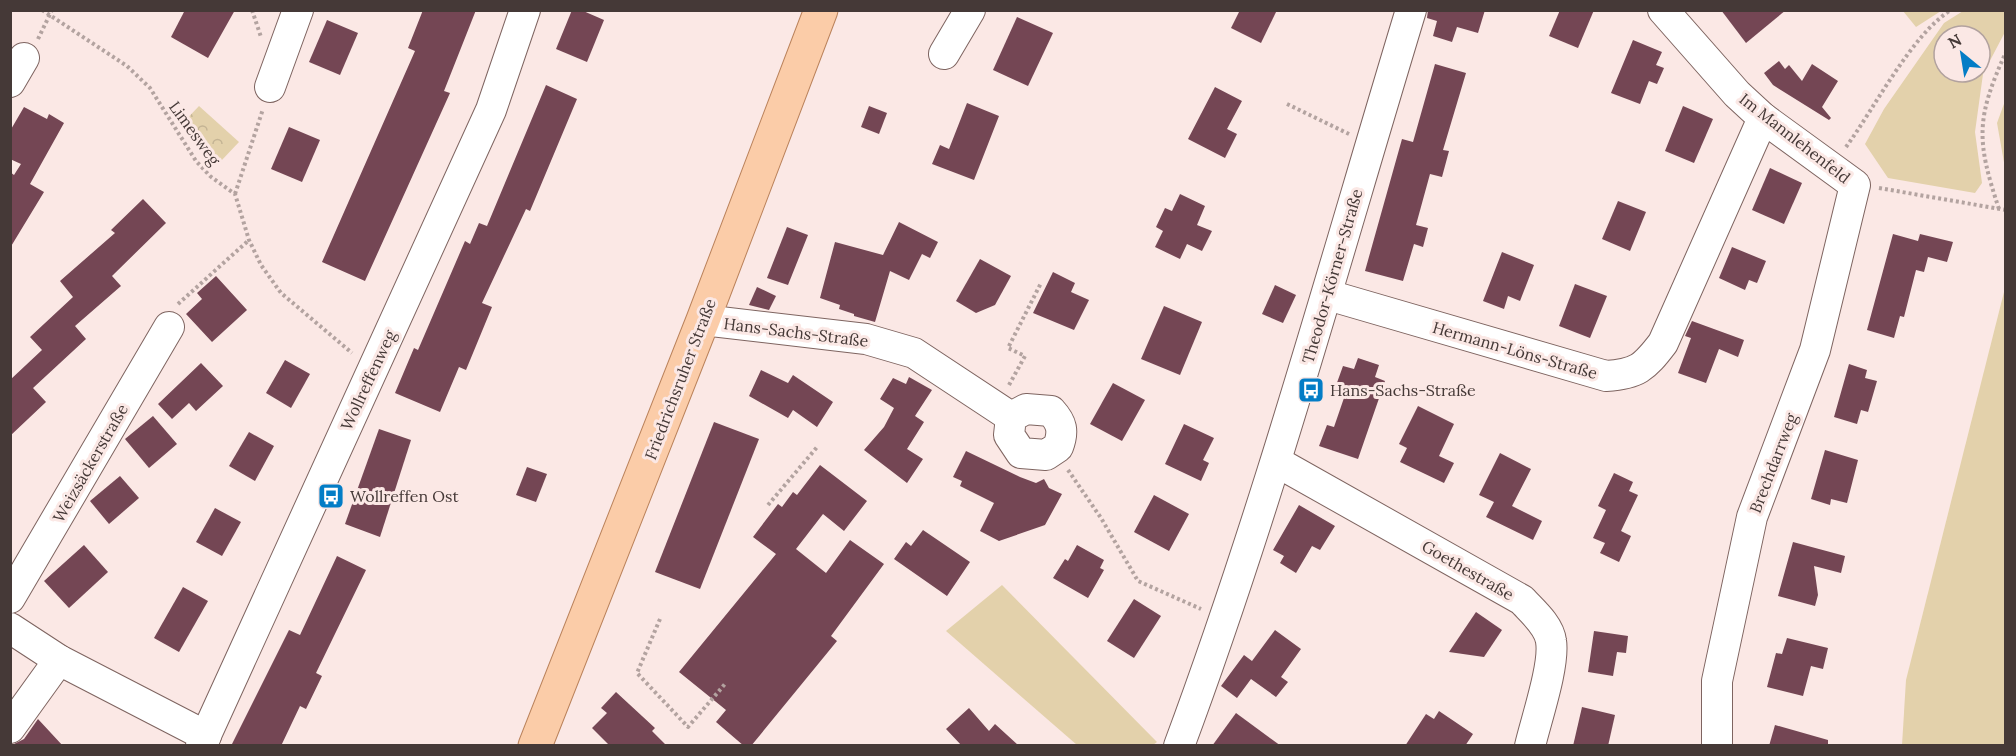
<svg xmlns="http://www.w3.org/2000/svg" width="2016" height="756" viewBox="0 0 2016 756" font-family="Lora,serif">
	<defs>
		<pattern id="park-crowns" width="20" height="18" patternUnits="userSpaceOnUse" patternTransform="scale(1.5)"><rect width="20" height="18" fill="#e3d1ab"/><path d="M2 6a3 3 0 1 1 6 0M12 15a3 3 0 1 1 6 0" fill="none" stroke="#c4b494"/></pattern>
	</defs>
	<rect width="100%" height="100%" fill="#fbe8e5"/>
	<g fill="#e3d1ab" fill-rule="evenodd">
		<path d="M1903 11H1941L1916 27Z"/>
		<path d="M1963 11H2005V32L1983 74 1975 132 1982 183 1975 193 1888 178 1865 144 1884 109 1944 23ZM1944 36H1980V72H1944Z"/>
		<path d="M2005 101H2006L2005 168 1997 123Z"/>
		<path d="M2005 288V745H1902L1906 680Z"/>
		<path d="M1002 585 1157 742 1153 745H1077L946 631Z"/>
	</g>
	<path fill="url(#park-crowns)" d="M199 106 239 142 221 161 181 125Z"/>
	<g fill="#744654">
		<path d="M185 10H235L208 58 171 37Z"/>
		<path d="M423 10H476L444 91 450 93 365 281 322 262 415 51 408 48Z"/>
		<path d="M572 10H581L604 20 587 62 556 49Z"/>
		<path d="M1240 10H1277L1261 43 1231 28Z"/>
		<path d="M1428 10H1485L1478 33 1457 27 1452 42 1433 36 1437 21 1427 18Z"/>
		<path d="M1560 10H1594L1578 48 1549 36Z"/>
		<path d="M1721 10H1786L1746 43Z"/>
		<path d="M1017 17 1053 33 1028 86 993 70Z"/>
		<path d="M327 20 358 33 340 75 309 62Z"/>
		<path d="M1633 40 1662 52 1656 65 1664 68 1657 84 1649 81 1640 104 1611 93Z"/>
		<path d="M1779 61 1785 69 1789 65 1802 81 1812 64 1838 81 1822 107 1831 118 1829 120 1773 85 1764 73Z"/>
		<path d="M1435 64 1466 73 1443 150 1449 151 1442 177 1430 174 1416 225 1428 228 1423 247 1414 244 1403 281 1365 271 1402 139 1413 142Z"/>
		<path d="M546 85 577 99 530 211 526 209 482 303 492 307 466 370 459 367 440 412 395 393 414 348 418 350 465 241 470 244 479 223 487 226Z"/>
		<path d="M1215 87 1242 101 1227 129 1237 134 1225 158 1188 139Z"/>
		<path d="M967 103 999 116 974 180 932 164 940 145 949 149Z"/>
		<path d="M869 106 887 113 879 134 861 127Z"/>
		<path d="M1683 106 1713 119 1694 163 1665 151Z"/>
		<path d="M24 107 47 119 49 114 64 123 30 184 44 192 10 248V172L14 175 21 164 10 159V131Z"/>
		<path d="M289 127 320 140 302 182 271 169Z"/>
		<path d="M1770 168 1802 183 1784 224 1752 210Z"/>
		<path d="M1180 194 1205 206 1197 225 1212 231 1202 251 1187 244 1180 259 1155 247 1163 231 1156 227 1165 208 1172 211Z"/>
		<path d="M143 199 166 223 112 276 121 286 75 326 86 339 33 388 46 402 10 436V380L42 350 30 337 73 297 60 281 115 233 111 230Z"/>
		<path d="M1618 201 1646 212 1630 251 1602 239Z"/>
		<path d="M899 222 938 242 930 258 922 254 909 280 890 271 875 322 854 316V314L839 309 840 305 820 298 835 242 883 255Z"/>
		<path d="M787 227 808 235 788 285 767 278Z"/>
		<path d="M1893 234 1918 241 1920 234 1953 242 1947 262 1928 257 1924 272 1916 270 1904 317 1900 316 1894 338 1867 330Z"/>
		<path d="M1732 247 1766 261 1757 283 1749 280 1745 290 1719 278Z"/>
		<path d="M1502 252 1534 265 1520 301 1508 296 1504 309 1483 301Z"/>
		<path d="M980 259 1011 276 995 305 976 313 956 301Z"/>
		<path d="M1053 272 1075 283 1071 292 1089 300 1074 330 1033 313Z"/>
		<path d="M216 276 247 310 212 342 186 314 202 299 197 293Z"/>
		<path d="M1575 284 1607 296 1590 338 1559 326Z"/>
		<path d="M1275 285 1296 295 1283 323 1262 314Z"/>
		<path d="M757 287 776 296 769 310 749 305Z"/>
		<path d="M1164 306 1202 322 1180 375 1141 359Z"/>
		<path d="M1692 321 1744 340 1738 357 1719 349 1706 383 1678 373 1691 338 1685 336Z"/>
		<path d="M1358 358 1379 365 1375 377 1385 381 1358 459 1319 446 1327 425 1334 427 1345 395 1334 391 1343 366 1354 369Z"/>
		<path d="M285 360 310 374 291 408 266 393Z"/>
		<path d="M201 363 223 386 196 411 189 403 172 419 158 404Z"/>
		<path d="M1849 364 1867 370 1865 378 1877 381 1868 412 1861 410 1857 424 1834 417Z"/>
		<path d="M761 370 788 383 793 375 833 402 817 427 793 410 788 418 749 396Z"/>
		<path d="M909 377 932 390 915 416 924 422 907 449 923 459 907 483 864 450 884 427 894 408 880 399 893 378 906 384Z"/>
		<path d="M1113 383 1145 400 1122 441 1090 424Z"/>
		<path d="M1418 406 1454 424 1439 456 1454 463 1444 483 1400 462 1407 448 1399 444Z"/>
		<path d="M153 416 177 444 149 468 125 439Z"/>
		<path d="M714 422 759 439 700 589 655 572Z"/>
		<path d="M1184 424 1214 438 1203 460 1209 463 1201 481 1165 464Z"/>
		<path d="M379 429 411 440 380 537 345 524Z"/>
		<path d="M249 432 274 446 255 481 229 466Z"/>
		<path d="M1825 450 1858 460 1847 503 1831 499 1830 505 1811 499Z"/>
		<path d="M966 451 1020 477 1036 483 1044 479 1049 488 1062 494 1045 525 999 541 980 531 994 503 960 486 962 481 953 477Z"/>
		<path d="M1500 453 1531 469 1512 506 1542 521 1533 540 1486 517 1494 502 1479 495Z"/>
		<path d="M820 465 867 501 844 531 823 514 796 549 826 573 850 540 884 564 831 636 837 641 751 746H744L716 722 726 710 679 672 776 554 753 537 778 504 782 507 793 492 797 495Z"/>
		<path d="M527 467 547 474 536 502 516 495Z"/>
		<path d="M1614 473 1633 482 1629 491 1638 495 1621 531 1631 536 1619 562 1600 553 1605 543 1593 538 1606 510 1598 506Z"/>
		<path d="M120 476 139 498 109 524 90 501Z"/>
		<path d="M1154 495 1189 514 1169 551 1134 532Z"/>
		<path d="M1299 505 1335 526 1320 550 1312 546 1296 573 1280 563 1284 556 1273 550Z"/>
		<path d="M215 508 241 522 222 556 196 542Z"/>
		<path d="M923 530 970 562 947 596 894 559 906 542 911 546Z"/>
		<path d="M1793 542 1845 556 1841 573 1814 566 1818 595 1815 606 1778 596Z"/>
		<path d="M84 545 108 572 69 608 44 581Z"/>
		<path d="M1077 545 1104 560 1100 568 1104 570 1088 598 1053 578 1065 559 1068 561Z"/>
		<path d="M337 556 366 570 316 673 322 676 306 709 300 706 281 746H231L289 630 300 635Z"/>
		<path d="M183 587 208 601 179 652 154 638Z"/>
		<path d="M1134 599 1161 616 1134 658 1107 641Z"/>
		<path d="M1476 612 1502 630 1484 657 1449 652Z"/>
		<path d="M1275 630 1301 649 1281 677 1288 682 1276 697 1251 679 1237 698 1221 686 1244 655 1252 661Z"/>
		<path d="M1594 631 1628 636 1626 653 1617 652 1613 676 1588 672Z"/>
		<path d="M1787 638 1828 648 1823 669 1811 666 1803 696 1767 687 1776 653 1782 654Z"/>
		<path d="M616 692 655 728 652 731 667 746H610L592 728 607 713 601 708Z"/>
		<path d="M1582 707 1615 715 1608 746H1573Z"/>
		<path d="M969 708 989 731 995 724 1019 746H962L946 729Z"/>
		<path d="M1439 711 1473 734 1465 746H1405L1426 714 1434 719Z"/>
		<path d="M1236 713 1281 746H1212Z"/>
		<path d="M38 719 63 746H10L24 739Z"/>
		<path d="M1775 725 1828 740V746H1769Z"/>
	</g>
	<g fill="none" stroke-linecap="round" stroke-linejoin="round">
		<defs>
			<g id="minor">
				<path d="M1663 10 1737 94 1763 118 1855 185 1815 350 1752 517 1717 681V746"/>
				<path d="M944 54 970 10"/>
				<path d="M10 82 24 58"/>
				<path d="M270 87 298 10"/>
				<path d="M1328 295 1606 376C1637 374 1644 368 1663 343L1763 118"/>
				<path d="M703 320 866 339 914 353 1011 417 1009 435 1021 453 1046 455 1058 447C1064 431 1062 423 1051 411L1026 409 1011 417"/>
				<path d="M1277 462 1522 600C1532 611 1549 625 1551 641 1555 665 1536 720 1530 746"/>
				<path d="M10 598 169 327"/>
				<path d="M10 628 59 660 206 736"/>
				<path d="M10 728 59 660"/>
				<path d="M201 746 491 110 525 10"/>
				<path d="M1179 746C1269 504 1336 257 1411 10"/>
			</g>
			<path id="major" d="M535 746 703 320 821 10"/>
		</defs>
		<use href="#minor" stroke="#7e6460" stroke-width="32"/>
		<use href="#major" stroke="#ba825b" stroke-width="35"/>
		<g stroke="#b3a3a0" stroke-width="4" stroke-dasharray="3 3" stroke-linecap="butt">
			<path d="M42 10 127 66 150 88 196 161 210 176 235 194 249 240 261 265 281 293 352 353"/>
			<path d="M252 10 261 37"/>
			<path d="M38 39 52 10"/>
			<path d="M1287 104 1349 134"/>
			<path d="M1846 147C1874 109 1912 34 1951 10"/>
			<path d="M1879 188 2006 210"/>
			<path d="M235 194 263 109"/>
			<path d="M1999 209C1976 140 1976 118 2006 52"/>
			<path d="M178 304 249 240"/>
			<path d="M1009 385 1025 356 1008 348 1041 283"/>
			<path d="M1068 470 1101 518 1138 581 1201 609"/>
			<path d="M768 505 818 446"/>
			<path d="M660 619 637 673 688 727 725 684"/>
		</g>
		<use href="#minor" stroke="#fff" stroke-width="30"/>
		<use href="#major" stroke="#fbcca8" stroke-width="33"/>
	</g>
	<defs>
		<symbol id="bus-square" viewBox="-11 -11 22 22"><rect x="-9" y="-9" width="18" height="18" rx="4" fill="#037dc6" stroke="#fbe8e5"/><path d="M-5-6H5V4H4V6H2V4H-2V6H-4V4H-5ZM-3.5-4V0h7V-4ZM-3.5 1.2v1.5H-2V1.2ZM2 1.2v1.5H3.5V1.2Z" fill="#fff"/></symbol>
	</defs>
	<g fill-rule="evenodd">
		<use href="#bus-square" x="1296" y="375" width="30" height="30"/>
		<use href="#bus-square" x="316" y="481" width="30" height="30"/>
	</g>
	<g text-anchor="middle" stroke-width="6" stroke-linejoin="round" paint-order="stroke">
		<g font-size="16" fill="#453937" stroke="#fbe8e5">
			<text transform="translate(195 133) rotate(54)" y="6">Limesweg</text>
			<text transform="translate(1795 138) rotate(38)" y="6">Im Mannlehenfeld</text>
			<text transform="translate(1332 276) rotate(-74)" y="6">Theodor-Körner-Straße</text>
			<text transform="translate(796 332) rotate(7)" y="6">Hans-Sachs-Straße</text>
			<text transform="translate(1515 350) rotate(16)" y="6">Hermann-Löns-Straße</text>
			<text transform="translate(680 379) rotate(-69)" y="6">Friedrichsruher Straße</text>
			<text transform="translate(368 380) rotate(-65)" y="6">Wollreffenweg</text>
			<text transform="translate(90 463) rotate(-60)" y="6">Weizsäckerstraße</text>
			<text transform="translate(1773 463) rotate(-69)" y="6">Brechdarrweg</text>
			<text transform="translate(1468 570) rotate(30)" y="6">Goethestraße</text>
		</g>
		<g font-size="16" fill="#453937" stroke="#fbe8e5" text-anchor="start">
			<text x="1330" y="396">Hans-Sachs-Straße</text>
			<text x="350" y="502">Wollreffen Ost</text>
		</g>
	</g>
	<rect width="2016" height="756" fill="none" stroke="#453937" stroke-width="24"/>
	<g transform="translate(1962 54) rotate(330)"><circle r="28" fill="#fbe8e5" stroke="#b2a29f" stroke-width="1.5"/>
	<path d="M0-4.5L10 22L0 15L-10 22Z" fill="#037dc6"/>
	<text y="-9" font-size="16" font-weight="bold" text-anchor="middle" fill="#453937">N</text>
	</g>
</svg>
